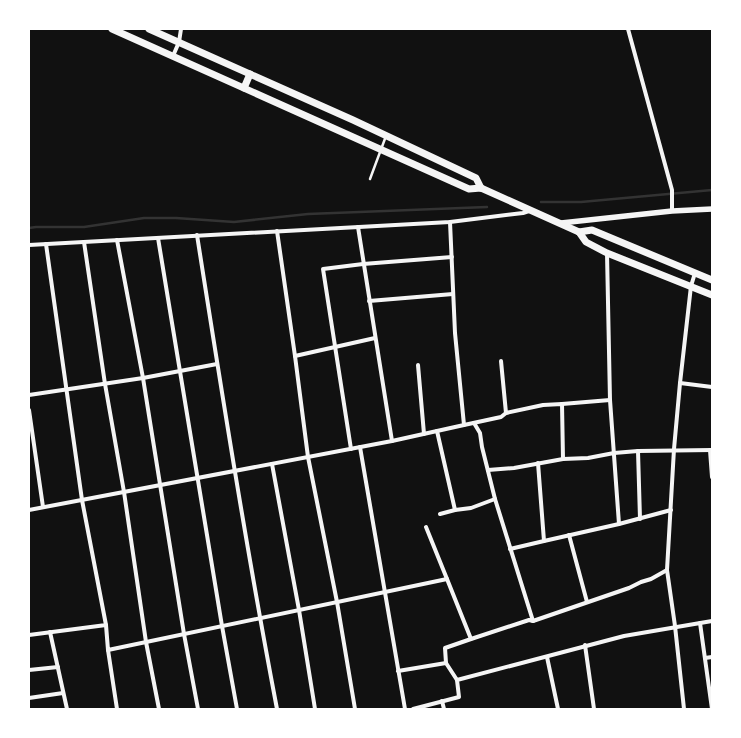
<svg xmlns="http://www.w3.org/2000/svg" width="741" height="738" viewBox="0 0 741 738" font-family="'Fira Sans',sans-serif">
	<rect width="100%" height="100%" fill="#111"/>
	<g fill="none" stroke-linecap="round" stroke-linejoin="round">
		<g stroke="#333" stroke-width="2.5">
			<path d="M541 202H581L712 190"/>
			<path d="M29 228 36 227H84L144 218H176L234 222 308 214 487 207"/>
		</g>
		<path stroke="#f5f5f5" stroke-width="2.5" d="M370 179 386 136"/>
		<g stroke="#f5f5f5" stroke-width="4">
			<path d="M628 29 672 190V211"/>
			<path d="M173 56 179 42 181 29"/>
			<path d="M277 231 295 356 308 457 337 602 355 709"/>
			<path d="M197 235C222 394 247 552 277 709"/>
			<path d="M158 238 222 626 237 709"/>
			<path d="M117 240 143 378 184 634 198 709"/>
			<path d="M84 242 105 384 124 492 146 642 159 709"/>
			<path d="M29 245 450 222 523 213 529 211"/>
			<path d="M607 253 610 400 619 524"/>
			<path d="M369 301 453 294"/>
			<path d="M295 356 375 338"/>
			<path d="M501 361 506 413"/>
			<path d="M418 365 424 434"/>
			<path d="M680 383 712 387"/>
			<path d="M29 395 143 378 217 364"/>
			<path d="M562 404 610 400"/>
			<path d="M29 410 43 507"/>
			<path d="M464 425 501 417 506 413 543 405 562 404 563 459"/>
			<path d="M437 431 455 510"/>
			<path d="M392 441 464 425 455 333 450 222"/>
			<path d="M360 447 405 709"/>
			<path d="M351 449 323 269 363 264 452 257"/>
			<path d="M710 450 712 477"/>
			<path d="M638 451 640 519"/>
			<path d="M272 464 299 610 315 709"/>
			<path d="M488 470 514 468 563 459 588 458 614 453 638 451 712 450"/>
			<path d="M29 510 392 441 358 227"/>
			<path d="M440 514 455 510 471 508 495 499"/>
			<path d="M569 535 587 602"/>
			<path d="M544 541 619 524 671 510"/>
			<path d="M510 549 544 541 538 463"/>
			<path d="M447 579 471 639 445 648 446 663 457 680"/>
			<path d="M533 621 629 588 641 582 651 579 667 570"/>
			<path d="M700 623 712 709"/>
			<path d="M106 625 108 650 447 579 426 527"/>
			<path d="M50 632 67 709"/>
			<path d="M29 635 106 625 82 500 46 244"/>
			<path d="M471 639 529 620 533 621 495 499 482 447 480 433 474 423"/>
			<path d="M585 645 594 709"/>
			<path d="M108 650 117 709"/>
			<path d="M547 657 558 709"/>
			<path d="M705 658 712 657"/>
			<path d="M29 670 58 667"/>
			<path d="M398 671 446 663"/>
			<path d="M29 698 63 693"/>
			<path d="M442 701 444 709"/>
			<path d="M413 709 459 697 457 680 624 636 712 621"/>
			<path d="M684 709 675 626 667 570 674 449 680 383 691 286 695 273"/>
		</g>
		<path stroke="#f5f5f5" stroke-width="5.5" d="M561 223 672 211 712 209"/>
		<g stroke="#f5f5f5" stroke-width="7">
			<path d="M112 29 469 189 481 188 579 232 586 242 607 253 712 295"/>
			<path d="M149 29 353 120 476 178 481 188"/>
			<path d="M244 88 250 74"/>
			<path d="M579 232 592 230 712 280"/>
		</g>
	</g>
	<rect width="741" height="738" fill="none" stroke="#ffffff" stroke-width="60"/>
</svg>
